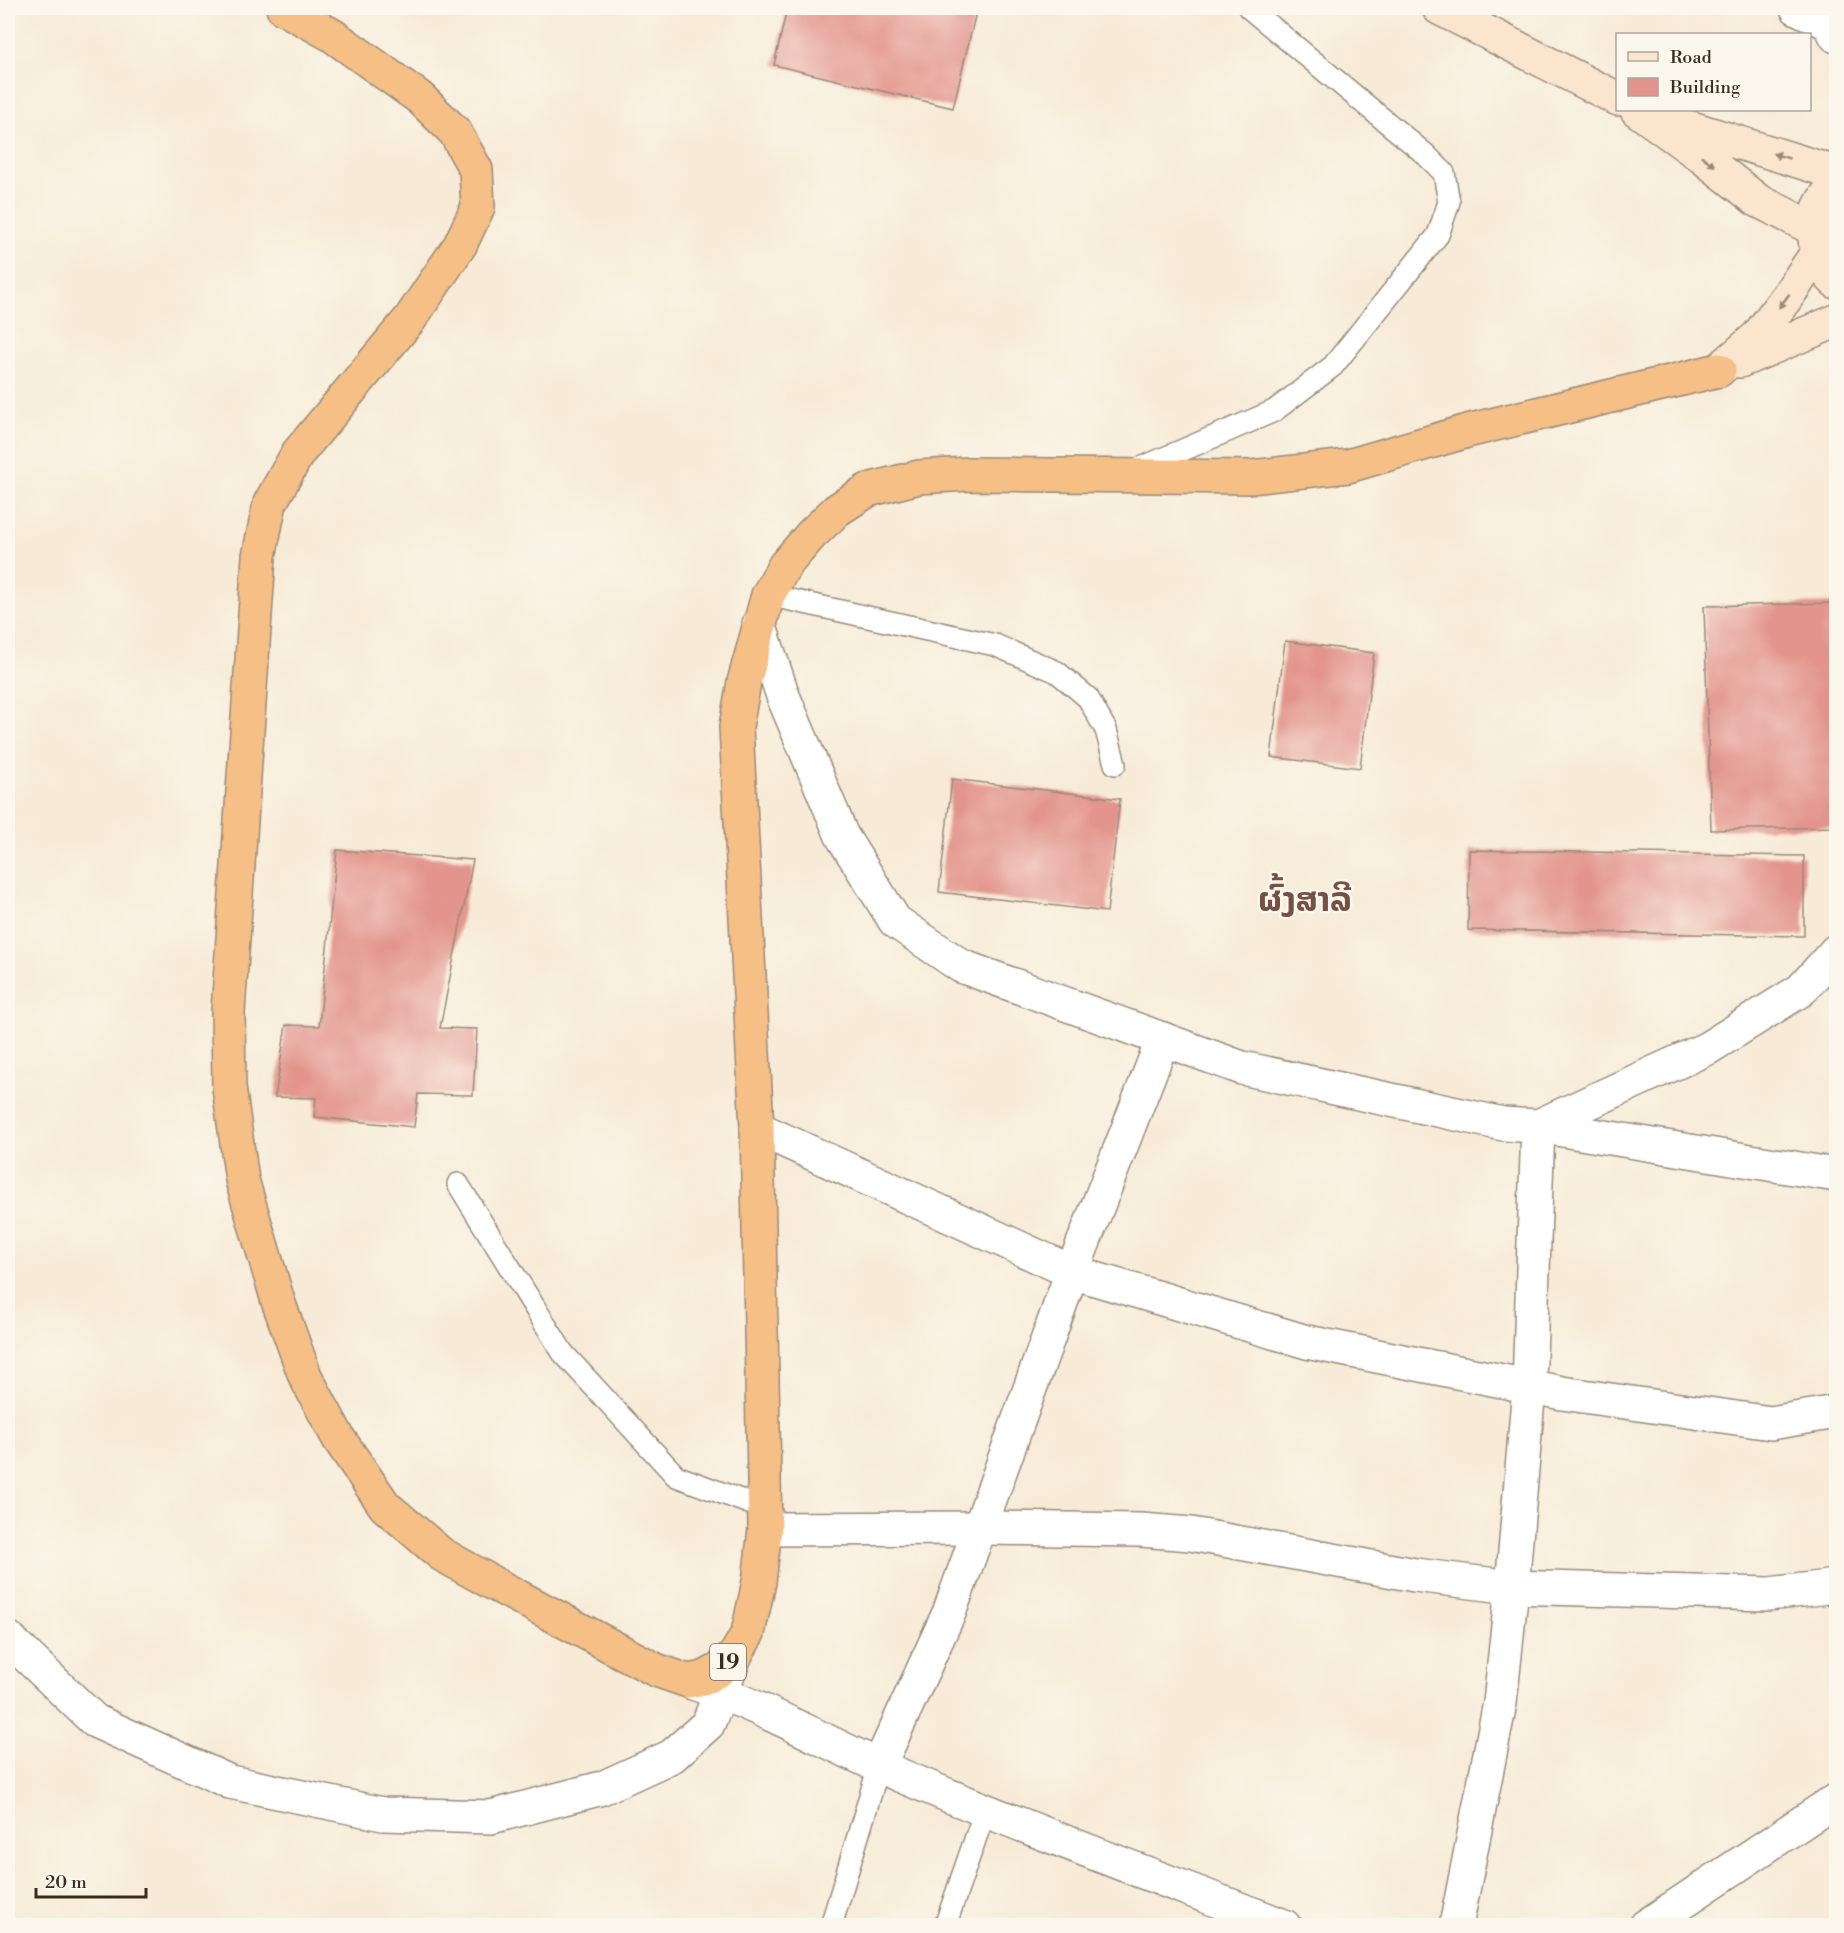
<svg xmlns="http://www.w3.org/2000/svg" width="1844" height="1933" viewBox="0 0 1844 1933" font-family="'Libre Bodoni','Noto Sans Lao',serif">
	<rect width="100%" height="100%" fill="#fbf7ec"/>
	<filter id="ink" filterUnits="userSpaceOnUse"><feTurbulence type="fractalNoise" baseFrequency=".0167" numOctaves="2"/><feDisplacementMap in="SourceGraphic" scale="12" xChannelSelector="R" yChannelSelector="G"/><feConvolveMatrix kernelMatrix="1 2 1 2 8 2 1 2 1" color-interpolation-filters="sRGB"/></filter>
	<filter id="wash" filterUnits="userSpaceOnUse"><feTurbulence type="fractalNoise" baseFrequency=".008" numOctaves="4" result="noise"/><feDisplacementMap in="SourceGraphic" scale="24" xChannelSelector="R" yChannelSelector="G"/><feGaussianBlur stdDeviation="1.35" result="paint"/><feColorMatrix in="noise" values="0 0 0 0 0 0 0 0 0 0 0 0 0 0 0 0 0 1.4 0 .05"/><feComposite in="paint" operator="in"/></filter>
	<g filter="url(#wash)">
		<rect width="100%" height="100%" fill="#f7ebd7"/>
		<g id="blocks">
			<g fill="#e3958d">
				<path d="M787 8H977L953 108 774 65Z"/>
				<path d="M1835 603 1836 827 1711 830 1704 606Z"/>
				<path d="M1285 641 1374 653 1360 768 1271 757Z"/>
				<path d="M952 779 1120 799 1107 912 939 892Z"/>
				<path d="M337 850 473 860 440 1028 477 1029 473 1095 418 1094 414 1127 314 1117 316 1098 275 1097 286 1025 319 1026Z"/>
				<path d="M1469 850 1804 856V936L1468 930Z"/>
			</g>
		</g>
	</g>
	<g filter="url(#ink)">
		<use href="#blocks" fill-opacity="0" stroke="#998a7a" stroke-width="1.5"/>
		<g fill="none" stroke-linecap="round" stroke-linejoin="round">
			<defs>
				<g id="service">
					<path d="M1134 471 1274 411 1333 366 1438 235 1449 202 1444 173 1425 154 1249 8"/>
					<path d="M768 595 995 645 1057 672 1088 698 1106 730 1115 764"/>
					<path d="M458 1184 563 1353 676 1476 765 1509"/>
					<path d="M831 1926 879 1766"/>
					<path d="M945 1926 985 1811"/>
				</g>
				<g id="minor">
					<path d="M1797 8 1830 24 1836 36"/>
					<path d="M759 624 783 696 842 836 895 921 961 966 1242 1068 1503 1124 1538 1126 1836 1175"/>
					<path d="M757 1128 1072 1272 1307 1342 1562 1393 1771 1423 1836 1412"/>
					<path d="M765 1529 979 1528 1141 1530 1191 1534 1415 1575 1512 1587 1769 1594 1836 1586"/>
					<path d="M693 1683C766 1707 833 1747 904 1777 1029 1830 1157 1877 1284 1926"/>
					<path d="M879 1766 949 1613 1072 1272 1163 1039"/>
					<path d="M1456 1926 1500 1703 1512 1587 1529 1387 1538 1126 1708 1048 1801 990 1836 951"/>
					<path d="M1646 1926 1836 1800"/>
				</g>
				<path id="tertiary" d="M8 1638 95 1721 230 1782 383 1814 491 1817 602 1788 672 1756 708 1724 736 1654"/>
				<g id="secondary">
					<path d="M1439 8 1618 99"/>
					<path d="M1637 110 1701 156 1757 200 1814 229"/>
					<path d="M1669 121 1836 173"/>
					<path d="M1836 187C1805 209 1810 259 1836 282"/>
					<path d="M1740 361 1836 321"/>
					<path d="M1719 370 1758 336 1789 294 1817 253"/>
				</g>
				<path id="trunk" d="M283 8 332 35 420 98 455 132 476 170 478 207 460 245 410 319 298 453 270 503 259 556 228 1012 229 1087 242 1180 278 1301 305 1376 339 1439 385 1506 441 1554 498 1586 656 1670 688 1681 704 1678 719 1670 736 1654 748 1633 759 1582 765 1529 757 1128 736 727 744 682 768 595 785 565 811 535 837 510 868 490 919 477 968 474 1251 477 1348 466 1471 430 1719 370"/>
			</defs>
			<use href="#service" stroke="#998a7a" stroke-width="24"/>
			<use href="#minor" stroke="#998a7a" stroke-width="36"/>
			<use href="#tertiary" stroke="#998a7a" stroke-width="36"/>
			<use href="#secondary" stroke="#998a7a" stroke-width="36"/>
			<use href="#trunk" stroke="#998a7a" stroke-width="36"/>
			<use href="#service" stroke="#fff" stroke-width="21"/>
			<use href="#minor" stroke="#fff" stroke-width="33"/>
			<use href="#tertiary" stroke="#fff" stroke-width="33"/>
			<use href="#secondary" stroke="#fbe5cf" stroke-width="33"/>
			<use href="#trunk" stroke="#f5bf86" stroke-width="33"/>
		</g>
		<defs><path id="oneway-solid" d="M-6-.8H1V-3.2L6.5 0L1 3.2V.8H-6Z" transform="scale(1.5)"/></defs>
		<g fill="#9b8876">
			<use href="#oneway-solid" transform="translate(1781 156) rotate(-163)"/>
			<use href="#oneway-solid" transform="translate(1708 161) rotate(38)"/>
			<use href="#oneway-solid" transform="translate(1784 301) rotate(127)"/>
		</g>
	</g>
	<g text-anchor="middle" stroke-width="5" stroke-linejoin="round" paint-order="stroke">
		<rect fill="#fbf7ec" stroke="#75685c" stroke-width="1.5" x="710" y="1644" width="36" height="36" rx="4.5"/>
		<g font-size="21" font-weight="bold" fill="#3b2a1e">
			<text x="728" y="1669">19</text>
		</g>
		<g font-size="34" font-weight="bold" fill="#764f45" stroke="#fbf7ec">
			<text x="1305" y="911">ຜົ້ງສາລີ</text>
		</g>
	</g>
	<rect width="1844" height="1933" fill="none" stroke="#fbf7ec" stroke-width="30"/>
	<rect x="1616" y="33" width="195" height="78" fill="#fbf7ec" stroke="#aea59a" stroke-width="1.5"/>
	<rect x="1628" y="52" width="30" height="9" fill="#fbe5cf" stroke="#aea59a" stroke-width="1.5"/>
	<text x="1670" y="63" font-size="18" fill="#3b2a1e">Road</text>
	<rect x="1628" y="78" width="30" height="18" fill="#e3958d" stroke="#aea59a" stroke-width="1.5"/>
	<text x="1670" y="93" font-size="18" fill="#3b2a1e">Building</text>
	<path d="M36 1888v9h110v-9" fill="none" stroke="#3b2a1e" stroke-width="3"/>
	<text x="45" y="1888" font-size="18" fill="#3b2a1e" stroke="#fbf7ec" stroke-width="4.5" paint-order="stroke">20 m</text>
</svg>
